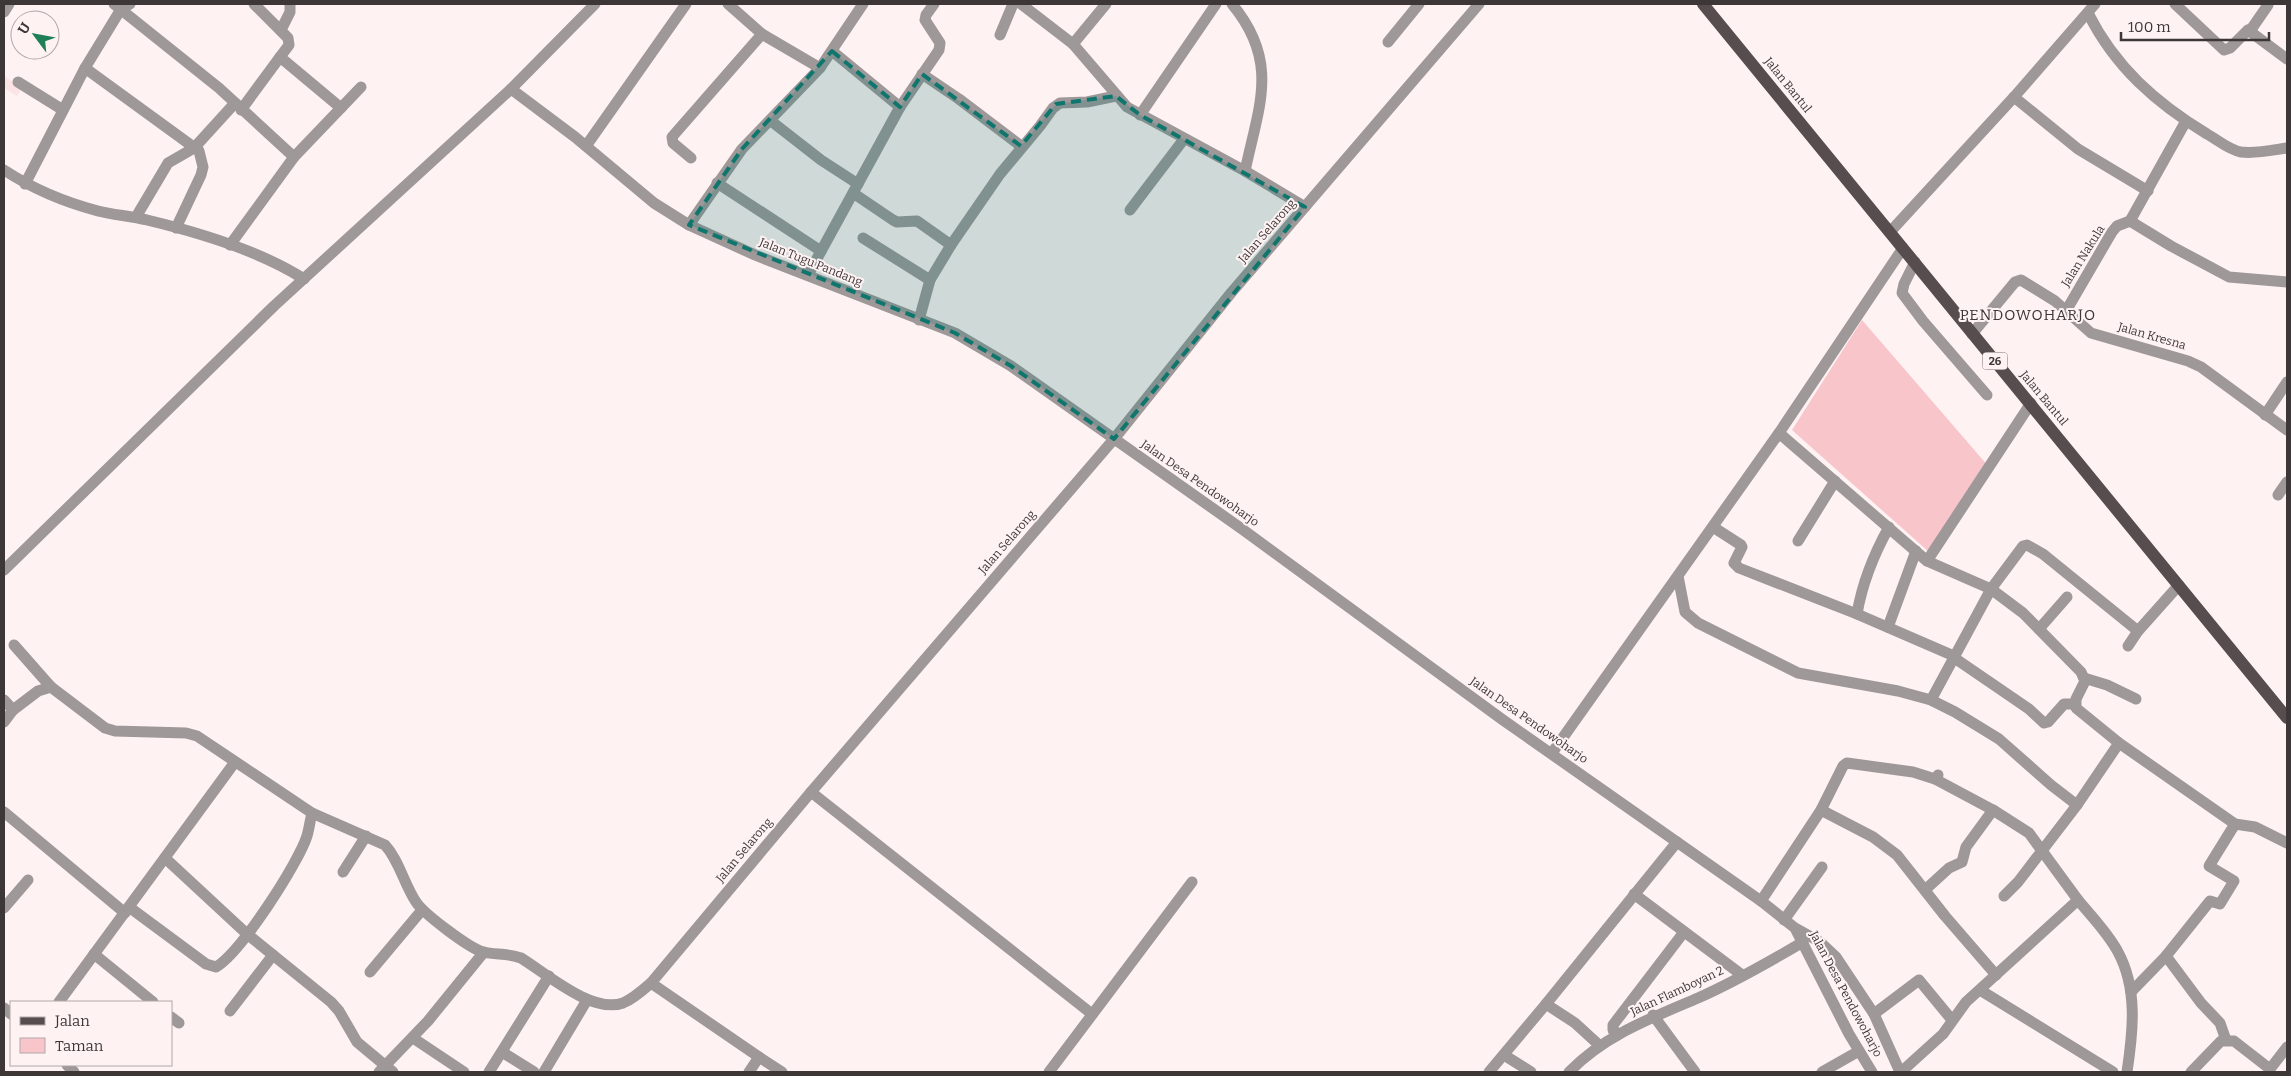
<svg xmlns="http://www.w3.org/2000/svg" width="2291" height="1076" viewBox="0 0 2291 1076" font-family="Bitter,serif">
	<rect width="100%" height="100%" fill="#fef2f3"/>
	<path fill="#fce3e5" d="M4 76 22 88 17 96 4 88Z"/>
	<path fill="#f8c5cb" d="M1862 320 1989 467 1929 552 1792 430Z"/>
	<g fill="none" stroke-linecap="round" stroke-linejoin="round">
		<g stroke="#9e9898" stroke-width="11">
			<path d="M114 4 219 88 294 157 230 245"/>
			<path d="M254 4 288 38 289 45 280 57 341 108"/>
			<path d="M728 4 762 34 820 68"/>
			<path d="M1021 4 1073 44 1127 107 1245 171 1305 207"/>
			<path d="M1232 4C1280 62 1259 105 1245 171"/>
			<path d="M2175 4 2224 50 2230 48 2248 30 2287 59"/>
			<path d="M4 12 9 4"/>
			<path d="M2088 13C2115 67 2156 103 2207 134 2218 140 2229 150 2241 152 2256 154 2273 150 2287 148"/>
			<path d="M281 30 290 12V4"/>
			<path d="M2250 31 2268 5"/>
			<path d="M1000 35 1013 4"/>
			<path d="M1388 42 1419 4"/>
			<path d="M1073 44 1106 4"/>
			<path d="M832 51 900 107"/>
			<path d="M85 68 199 151 203 167 201 175 176 228"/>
			<path d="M922 74 959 99 1021 146"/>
			<path d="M18 82 63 110"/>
			<path d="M511 89 575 137 654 203 689 225 755 255 955 333 1011 366 1242 529 1503 720 1761 901 1795 928 1849 1034 1872 1072"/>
			<path d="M2014 97 2078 149 2148 191"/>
			<path d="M241 110 280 57"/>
			<path d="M1140 115 1216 4"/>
			<path d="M771 121 821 160 858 184"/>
			<path d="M586 146 686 4"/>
			<path d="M294 157 361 87"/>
			<path d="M691 158 673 143 672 137 762 34"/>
			<path d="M4 170C33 189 64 202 98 211 114 215 131 216 147 220 197 232 262 252 304 279"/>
			<path d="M717 183 821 251"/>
			<path d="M25 184 85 68 121 9 130 4"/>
			<path d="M853 193 893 220 897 222 917 221 951 245"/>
			<path d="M1130 210 1184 139"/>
			<path d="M136 217 168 163 194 148 235 103"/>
			<path d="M2130 221 2171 246 2229 277 2287 282"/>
			<path d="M2130 221 2186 121"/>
			<path d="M689 225 742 149 820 68 863 4"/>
			<path d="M1890 232 2014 97 2095 4"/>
			<path d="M863 238 930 280"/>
			<path d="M1915 262 1904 284 1902 293 1923 321 1987 395"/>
			<path d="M808 275 900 107 939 50 940 43 925 20 926 15 934 4"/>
			<path d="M2066 311 2112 232 2117 226 2130 221"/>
			<path d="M919 320 930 280 951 245 1000 174 1040 126 1053 108 1060 103 1087 102 1116 96"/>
			<path d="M1972 334 2015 282 2021 280 2055 301 2091 333 2188 361 2201 367 2287 430"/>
			<path d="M2265 415 2287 382"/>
			<path d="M1779 433 1927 561 1991 589 2023 613 2081 672 2085 681 2076 699V708L2119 743 2235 824 2255 827 2287 843"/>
			<path d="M2278 495 2287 482"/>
			<path d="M1713 527 1741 545 1742 547 1734 563 1739 568 1857 614"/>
			<path d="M1889 527C1874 554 1862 584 1857 614L1954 656"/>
			<path d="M1798 541 1835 481"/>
			<path d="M1927 561 2031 403"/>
			<path d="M4 570 274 306 511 89 595 4"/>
			<path d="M1678 576 1685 612 1698 623 1798 673 1898 691 1931 700 1955 712 1999 739 2051 785 2077 805"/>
			<path d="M1888 627 1916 551"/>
			<path d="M2039 629 2067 597"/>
			<path d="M14 645 51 687"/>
			<path d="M2128 646 2138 631 2179 585"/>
			<path d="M1953 657 2029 709 2044 723 2048 722 2064 704H2074"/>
			<path d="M2084 678 2107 685 2136 699"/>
			<path d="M4 700 13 710 38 691 51 687 105 728 115 731 186 733 197 736 312 813 385 845C399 860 404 884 416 902 424 914 469 948 483 952 496 955 508 953 521 958 547 974 592 1014 623 1003 633 999 643 990 651 983"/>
			<path d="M1931 700 1991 589 2023 546 2027 545 2043 554 2138 631"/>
			<path d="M4 722 13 710"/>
			<path d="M1552 753 1779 433 1903 248"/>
			<path d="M811 792 1092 1014"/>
			<path d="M1821 810 1873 837 1897 855 1945 916 1996 975"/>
			<path d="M4 812 125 913"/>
			<path d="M165 858 247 934 331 1002 339 1011 357 1042 393 1072"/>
			<path d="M343 872 366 836"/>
			<path d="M1926 889 1949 868 1962 862 1966 847 1993 810"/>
			<path d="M1634 894 1742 975"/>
			<path d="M2004 896 2018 882 2077 805 2119 743"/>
			<path d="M2078 900C2092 917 2108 933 2118 952 2138 989 2133 1032 2127 1072"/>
			<path d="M1761 901 1821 810 1843 766 1847 763 1913 772 1935 779 1938 775"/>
			<path d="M129 907 206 964 216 967C241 952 298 864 307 836 309 829 310 821 312 813"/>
			<path d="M4 908 28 880"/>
			<path d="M1784 920 1822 867"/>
			<path d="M1797 929 1820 942 1836 957 1874 1014 1900 1072"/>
			<path d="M94 954 153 1002"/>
			<path d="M2166 956 2201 1003 2220 1023 2226 1040"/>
			<path d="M370 972 422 910"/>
			<path d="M1980 990 2113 1072"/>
			<path d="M2131 992 2166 956 2210 901 2220 904 2234 881 2209 866 2235 824"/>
			<path d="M59 1002 235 762"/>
			<path d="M4 1008 11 1014"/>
			<path d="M230 1011 273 955"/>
			<path d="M1874 1014 1919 980 1952 1020"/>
			<path d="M1653 1015 1695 1072"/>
			<path d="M171 1017 179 1023"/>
			<path d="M1619 1034 1613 1030V1025L1684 932"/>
			<path d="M413 1038 464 1072"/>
			<path d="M1599 1045 1575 1023 1546 1004 1677 842"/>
			<path d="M502 1052 534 1072"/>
			<path d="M1504 1055 1531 1072"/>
			<path d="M759 1057 782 1072"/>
			<path d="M67 1065 74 1072"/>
			<path d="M379 1072 428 1021 484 952"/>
			<path d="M489 1072 549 976"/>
			<path d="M544 1072 587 1000"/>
			<path d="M749 1072 759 1057 651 983 811 792 1114 439 1231 293 1479 4"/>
			<path d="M1049 1072 1192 882"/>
			<path d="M1489 1072 1546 1004"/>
			<path d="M1569 1072C1605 1035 1651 1018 1698 998 1734 982 1769 962 1803 942"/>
			<path d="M1822 1072 1859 1051"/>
			<path d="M1901 1072 1943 1034 1966 1002 2078 900 2029 833 1993 810 1935 779"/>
			<path d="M2191 1072 2221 1041H2234L2270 1069 2287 1047"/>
		</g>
		<path stroke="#584d4e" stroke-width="12" d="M1703 4 2287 718"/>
	</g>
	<path fill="#0f766e" fill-opacity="0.2" stroke="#0f766e" stroke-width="4" stroke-dasharray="10 6" stroke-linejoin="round" d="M832 51 900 107 922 74 1021 146 1056 104 1116 96 1140 115 1305 207 1114 439 1011 366 955 333 689 225 742 149Z"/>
	<g text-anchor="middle" stroke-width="4" stroke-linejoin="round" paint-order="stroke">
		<rect fill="#fef2f3" stroke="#776f6f" stroke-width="1" x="1982.5" y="352.5" width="25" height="17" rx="4"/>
		<g font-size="11" font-weight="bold" fill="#3d3737">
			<text x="1995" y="365">26</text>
		</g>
		<g font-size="12" fill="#3d3737" stroke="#fef2f3">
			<text transform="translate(1788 85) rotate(51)" y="4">Jalan Bantul</text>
			<text transform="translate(1267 231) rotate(-49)" y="4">Jalan Selarong</text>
			<text transform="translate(2083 256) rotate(-58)" y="4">Jalan Nakula</text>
			<text transform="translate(811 262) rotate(22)" y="4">Jalan Tugu Pandang</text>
			<text transform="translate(2152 336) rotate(16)" y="4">Jalan Kresna</text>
			<text transform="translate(2044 398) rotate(50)" y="4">Jalan Bantul</text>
			<text transform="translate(1200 483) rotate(35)" y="4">Jalan Desa Pendowoharjo</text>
			<text transform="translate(1007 542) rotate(-49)" y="4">Jalan Selarong</text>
			<text transform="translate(1529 720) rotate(35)" y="4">Jalan Desa Pendowoharjo</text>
			<text transform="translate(744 850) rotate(-50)" y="4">Jalan Selarong</text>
			<text transform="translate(1677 991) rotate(-25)" y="4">Jalan Flamboyan 2</text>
			<text transform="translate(1846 994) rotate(62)" y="4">Jalan Desa Pendowoharjo</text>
		</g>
		<g font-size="15" letter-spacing="1" fill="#3d3737" stroke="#fef2f3">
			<text x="2028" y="320">PENDOWOHARJO</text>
		</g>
	</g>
	<rect width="2291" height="1076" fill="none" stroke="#3d3737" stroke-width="10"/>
	<rect x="10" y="1001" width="162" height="65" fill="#fef2f3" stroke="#b1a7a8"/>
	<rect x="20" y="1017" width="25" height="8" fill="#584d4e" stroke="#b1a7a8"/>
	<text x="55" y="1026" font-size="15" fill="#3d3737">Jalan</text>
	<rect x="20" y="1038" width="25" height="15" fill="#f8c5cb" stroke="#b1a7a8"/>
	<text x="55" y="1051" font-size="15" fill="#3d3737">Taman</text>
	<g transform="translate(35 35) rotate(302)"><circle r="24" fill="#fef2f3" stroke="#b1a7a8"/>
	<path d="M0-4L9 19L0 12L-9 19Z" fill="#1f8058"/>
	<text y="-8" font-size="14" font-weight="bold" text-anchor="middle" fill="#3d3737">U</text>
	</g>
	<path d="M2121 32v8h148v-8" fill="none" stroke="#3d3737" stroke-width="2.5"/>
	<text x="2128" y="32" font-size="15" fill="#3d3737" stroke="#fef2f3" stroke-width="4" paint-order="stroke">100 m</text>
</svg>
